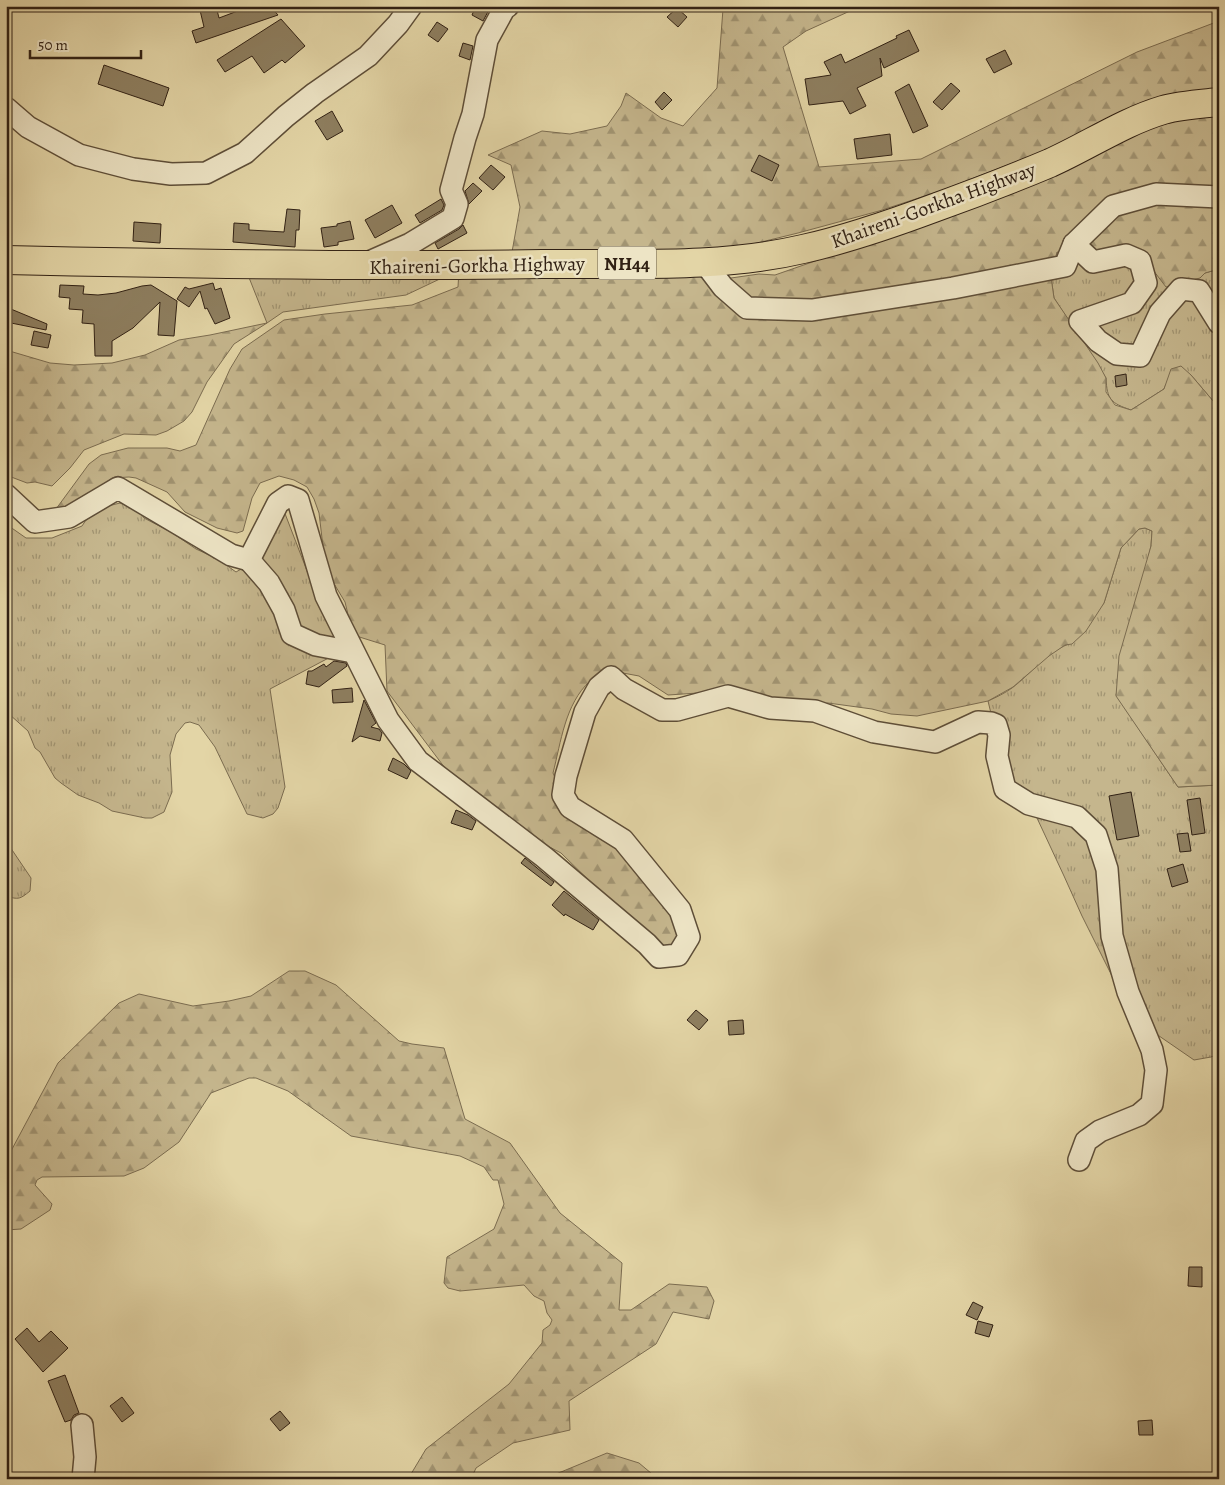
<svg xmlns="http://www.w3.org/2000/svg" width="1225" height="1485" viewBox="0 0 1225 1485" font-family="Alegreya,serif">
	<defs>
		<pattern id="grass-tufts" width="24" height="20" patternUnits="userSpaceOnUse" patternTransform="scale(1.25)"><rect width="24" height="20" fill="#c5b68d"/><path d="M3 7l-1-3M5 7V3M7 7l1-3M15 17l-1-3M17 17v-4M19 17l1-3" fill="none" stroke="#a19472"/></pattern>
		<pattern id="forest-firs" width="22" height="20" patternUnits="userSpaceOnUse" patternTransform="scale(1.25)"><rect width="22" height="20" fill="#c5b68d"/><path d="M5 1l3.5 6h-7zM16 11l3.5 6h-7z" fill="#a19472"/></pattern>
	</defs>
	<rect width="100%" height="100%" fill="#e3d5a6"/>
	<filter id="stains"><feTurbulence type="fractalNoise" baseFrequency=".004" numOctaves="4"/><feColorMatrix values="0 0 0 0 .2 0 0 0 0 .09 0 0 0 0 .02 0 0 0 .5 -.17"/></filter>
	<radialGradient id="worn" r=".72"><stop offset=".6" stop-color="#630" stop-opacity="0"/><stop offset="1" stop-color="#630" stop-opacity=".3"/></radialGradient>
	<g fill="url(#grass-tufts)" stroke="#7b6c50">
		<path d="M1057 252 1089 258 1205 273 1219 269V408L1191 375 1166 384 1164 389 1131 410C1111 403 1107 400 1106 378L1054 298 1051 277Z"/>
		<path d="M246 270 444 277 406 295 283 312 267 323Z"/>
		<path d="M120 503 140 512 144 518 171 532 196 549 218 559 236 572 260 558 284 511 324 615 352 655 338 653 270 689 285 787 278 808 273 814 263 818 247 814 215 747 199 725 190 722 185 723 176 734 170 755 172 792 164 812 152 818H145L112 811 99 803 78 795 61 783 55 778 40 752 35 748 28 731 9 714 6 713V524L26 538H52L82 526 86 520 108 506Z"/>
		<path d="M1145 528 1152 531 1151 546 1116 695 1178 787 1219 785V1054L1211 1057 1194 1060 1133 1018 1082 916 1064 876 1037 818 1044 804 1019 791 1004 767 988 701C997 697 1005 693 1012 688 1032 673 1048 650 1072 643L1104 603 1121 548 1139 529Z"/>
		<path d="M6 841 31 878 30 891C20 899 19 900 6 896Z"/>
	</g>
	<g fill="url(#forest-firs)" stroke="#7b6c50">
		<path d="M725 6H861L806 31 783 47 819 167 921 159 1137 52 1219 21V95L1078 138 940 191 879 211 798 233 741 247 702 253 512 252 520 207 511 165 488 155 542 131 570 134 607 126 621 106 626 93 661 118 683 126 717 88 723 9Z"/>
		<path d="M1219 110V174L1214 177 1219 179V269L1205 273 1200 278 1166 287 1137 249 1089 258 1057 252 1051 277 1054 298 1098 363 1106 378V392L1115 405 1131 410 1164 389 1171 369 1181 366 1191 375 1219 408V785L1178 787 1116 696 1119 656 1151 546 1152 531 1145 528 1139 529 1121 548 1104 603 1086 631 1072 644 1065 645 1049 656 1013 687 988 701 917 716 891 714 872 709 828 703 818 705 770 700 728 691 668 695 639 676 607 670C601 674 595 677 590 681 565 704 561 742 553 773L557 782 661 896 683 937 662 952 561 853 521 832 491 808 465 782 448 772 387 691 385 645 353 635 345 602 333 582 324 555 319 513 314 499 307 487 294 480 279 476 260 483 252 498 243 531 237 533 217 528 185 512 167 492 136 478 129 477 112 478 79 503 56 509 89 464 101 455 128 448H167L180 451 196 445 230 369 242 349 284 320 325 314 412 305 458 287 459 270 671 267 731 278 759 274 775 275 818 260 1131 133Z"/>
		<path d="M267 323 234 344 207 382 192 412 184 421 167 431 156 435 124 434 84 450 70 468 52 486 35 482 27 483 6 475V350L50 363 74 365 112 363 145 355 179 340 210 335Z"/>
		<path d="M289 971H305L336 985 399 1041 412 1044 444 1048 465 1119 510 1143 560 1213 622 1263 619 1310H631L669 1284 707 1287 714 1301 709 1319 673 1312 656 1344 569 1401 570 1430 513 1443 476 1468 471 1479H408L426 1449 509 1384 542 1343 543 1330 550 1325 552 1320 547 1313 544 1301 534 1296 524 1285 460 1291 448 1288 444 1283 447 1257 494 1229 504 1204 498 1180H493L484 1167 460 1156 351 1136 288 1091 256 1078H249L211 1093 179 1142 144 1168 124 1176 42 1177 37 1180 35 1185 52 1204 50 1210 21 1229 6 1230V1153L11 1151 58 1063 119 1003 139 994 193 1006 229 1001 251 996Z"/>
		<path d="M607 1453 639 1463 658 1479H544Z"/>
	</g>
	<g fill="#8e7f60" stroke="#312114">
		<path d="M199 6H216L219 18 251 6H270L278 15 196 43 192 31 204 27Z"/>
		<path d="M476 6H491L483 21 472 15Z"/>
		<path d="M677 8 687 17 678 27 667 17Z"/>
		<path d="M281 19 305 46 285 63 282 60 264 73 252 56 225 72 217 60Z"/>
		<path d="M437 22 448 29 438 42 428 35Z"/>
		<path d="M909 30 919 51 884 68 880 58 882 76 857 88 866 106 850 114 843 101 809 105 805 79 831 75 824 62 841 54 845 63 897 38 896 36Z"/>
		<path d="M463 43 473 46 470 60 459 56Z"/>
		<path d="M1005 50 1012 64 994 73 986 59Z"/>
		<path d="M104 65 169 88 163 106 98 84Z"/>
		<path d="M951 83 960 91 942 110 933 102Z"/>
		<path d="M909 84 928 126 913 133 895 92Z"/>
		<path d="M664 92 672 100 662 110 655 102Z"/>
		<path d="M332 111 343 131 327 140 315 121Z"/>
		<path d="M890 134 892 155 857 159 854 139Z"/>
		<path d="M759 155 779 165 772 181 751 171Z"/>
		<path d="M491 165 505 177 493 190 479 178Z"/>
		<path d="M473 183 482 191 469 204 465 191Z"/>
		<path d="M441 199 444 205 442 210 420 223 415 215Z"/>
		<path d="M392 205 402 223 375 238 365 220Z"/>
		<path d="M287 209 300 210 299 230H296L295 247 233 242 234 223 249 224V230L284 232Z"/>
		<path d="M350 221 354 239 338 242V245L324 247 321 228 337 226V224Z"/>
		<path d="M134 222 161 224 160 243 133 241Z"/>
		<path d="M463 225 467 233 438 249 435 243 459 229Z"/>
		<path d="M213 283 215 290 221 288 230 318 215 324 207 308 205 309 200 291 189 307 177 299 185 287 189 289Z"/>
		<path d="M60 285 84 286 83 294 98 295 116 293 142 286 151 285 177 301 174 336 158 335 160 302 133 328 112 341V356H95L94 324 82 323 83 310 69 309 70 298 59 297Z"/>
		<path d="M6 307 47 324 46 330 6 322Z"/>
		<path d="M34 331 51 335 48 348 31 345Z"/>
		<path d="M1126 374 1127 385 1116 387 1115 376Z"/>
		<path d="M334 661 346 663 347 666 319 687 306 684 308 671H312L324 664 326 667Z"/>
		<path d="M352 688 353 702 333 703 332 690Z"/>
		<path d="M364 700 376 723 371 727 379 729 382 733 380 741 360 736 352 742Z"/>
		<path d="M393 758 404 764 411 771 407 779 388 770Z"/>
		<path d="M1131 792 1139 836 1117 840 1109 796Z"/>
		<path d="M1200 798 1205 833 1192 835 1187 800Z"/>
		<path d="M456 810 468 815 476 821 472 830 451 823Z"/>
		<path d="M1188 833 1191 851 1180 852 1177 834Z"/>
		<path d="M525 858 554 882 551 886 521 863Z"/>
		<path d="M1183 864 1188 882 1172 887 1167 869Z"/>
		<path d="M564 891 599 920 593 930 565 914 564 916 552 905Z"/>
		<path d="M696 1010 708 1020 699 1030 687 1020Z"/>
		<path d="M743 1020 744 1034 729 1035 728 1021Z"/>
		<path d="M1189 1267H1202V1287L1188 1286Z"/>
		<path d="M973 1302 983 1307 977 1320 966 1315Z"/>
		<path d="M978 1321 993 1325 989 1337 975 1333Z"/>
		<path d="M27 1328 39 1342 51 1331 68 1348 43 1372 15 1339Z"/>
		<path d="M65 1375 79 1413 74 1415 71 1420 65 1422 48 1381Z"/>
		<path d="M122 1397 134 1413 122 1422 110 1406Z"/>
		<path d="M280 1411 290 1423 280 1431 270 1419Z"/>
		<path d="M1152 1420 1153 1435H1139L1138 1421Z"/>
	</g>
	<g fill="none" stroke-linecap="round" stroke-linejoin="round">
		<defs>
			<g id="minor">
				<path d="M6 108 28 127 79 155 133 169 171 174 206 173 245 153 286 116 315 93 368 56 398 24 411 6"/>
				<path d="M1219 197 1156 194 1113 206 1074 244 1093 262 1126 255 1140 261 1146 283 1132 303 1080 321 1098 341 1117 354 1140 356 1160 313 1181 289 1199 291 1219 323"/>
				<path d="M704 262 723 287 747 308 812 310 953 288 1065 266 1074 244"/>
				<path d="M367 263 410 244 453 218 457 204 451 190 465 138 473 114 487 40 504 9 508 6"/>
				<path d="M6 495 35 522 69 517 118 488 231 555 249 560 278 503 288 496 298 500 326 596 388 720 418 761 544 857 647 944 659 957 678 955 689 937 680 910 623 840 570 807 563 795 566 776 585 712 599 687 611 677 624 689 662 710H677L728 696 770 708 815 711 874 732 935 742 978 722 991 723 996 725 999 735 997 756 1005 789 1029 804 1077 817 1096 835 1107 869 1112 936 1128 992 1152 1050 1156 1070 1152 1104 1139 1115 1100 1131 1086 1141 1079 1160"/>
				<path d="M249 560 269 583 284 610 292 634 316 645 353 652"/>
				<path d="M82 1425 85 1457 83 1479"/>
			</g>
			<path id="major" d="M6 260C185 264 364 267 543 264 629 263 718 269 803 249 848 239 891 224 934 208 973 194 1012 179 1050 163 1088 146 1123 122 1163 110 1181 105 1200 104 1219 102"/>
		</defs>
		<use href="#minor" stroke="#5e4e38" stroke-width="24"/>
		<use href="#major" stroke="#312114" stroke-width="30"/>
		<use href="#minor" stroke="#ede4c5" stroke-width="21"/>
		<use href="#major" stroke="#e3d5a6" stroke-width="28"/>
	</g>
	<g text-anchor="middle" stroke-width="5" stroke-linejoin="round" paint-order="stroke">
		<rect fill="#ede4c5" stroke="#695c49" stroke-width="1" x="598" y="246.5" width="58" height="33" rx="4"/>
		<g font-size="19" font-weight="bold" fill="#312114">
			<text x="627" y="270">NH44</text>
		</g>
		<g font-size="20" fill="#312114" stroke="#ede4c5">
			<text transform="translate(933 205) rotate(-20)" y="7">Khaireni-Gorkha Highway</text>
			<text transform="translate(477 265) rotate(-1)" y="7">Khaireni-Gorkha Highway</text>
		</g>
	</g>
	<rect width="1225" height="1485" fill="none" stroke="#e3d5a6" stroke-width="25"/>
	<rect x="8" y="8" width="1210" height="1470" fill="none" stroke="#312114" stroke-width="2.5"/>
	<rect x="12" y="12" width="1200" height="1460" fill="none" stroke="#312114"/>
	<path d="M30 50v8h111v-8" fill="none" stroke="#312114" stroke-width="2.5"/>
	<text x="38" y="50" font-size="15" fill="#312114" stroke="#ede4c5" stroke-width="4" paint-order="stroke">50 m</text>
	<rect width="100%" height="100%" filter="url(#stains)"/>
	<rect width="100%" height="100%" fill="url(#worn)"/>
</svg>
